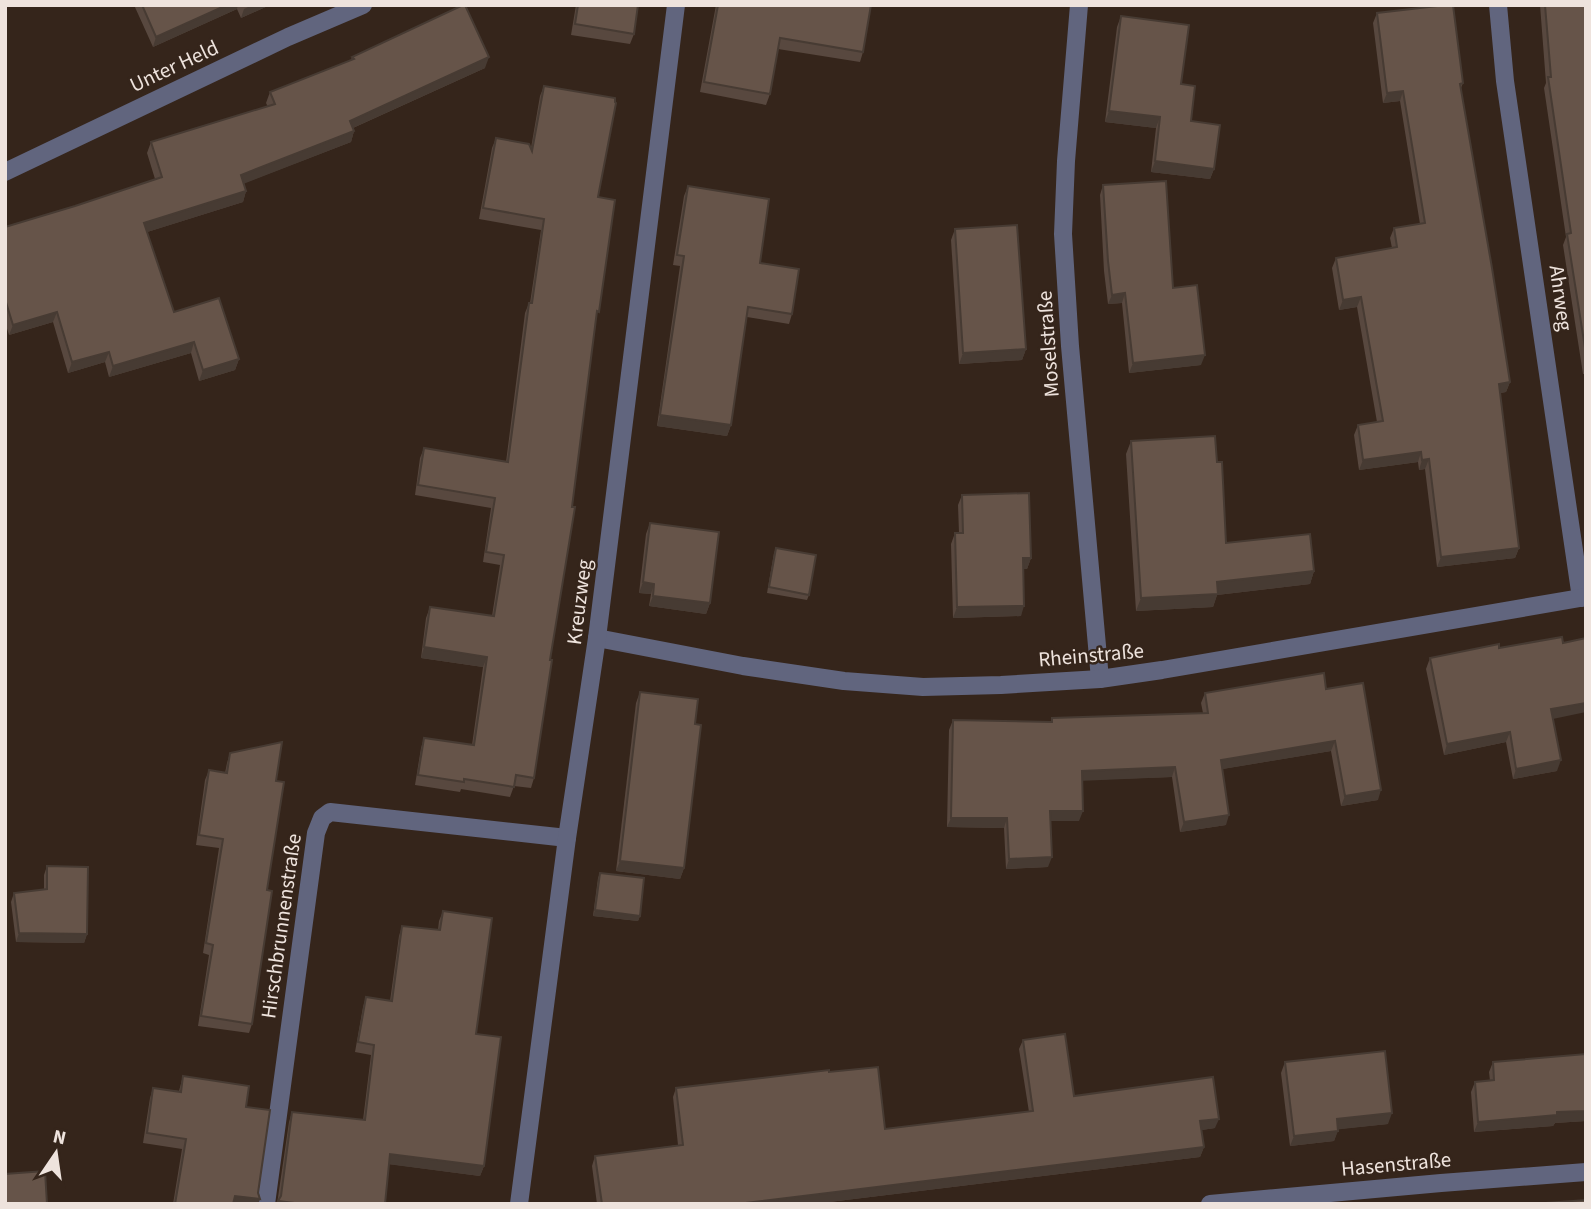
<svg xmlns="http://www.w3.org/2000/svg" width="1591" height="1209" viewBox="0 0 1591 1209" font-family="'Source Sans 3',sans-serif">
	<rect width="100%" height="100%" fill="#35251b"/>
	<g fill="none" stroke-linecap="round" stroke-linejoin="round">
		<g stroke="#61657e" stroke-width="18">
			<path d="M1079 5 1066 161 1063 234 1070 346 1100 679"/>
			<path d="M1498 5 1505 81 1581 598"/>
			<path d="M5 172 288 37 363 5"/>
			<path d="M597 638 743 666 844 681 923 687 1001 685 1100 679 1162 670 1586 597"/>
			<path d="M266 1204 316 833 322 818 330 812 567 838"/>
			<path d="M519 1204 567 838 597 638 676 5"/>
			<path d="M1210 1204 1441 1183 1586 1172"/>
		</g>
	</g>
	<g fill="#58483f">
		<path d="M134 5H270L241 18 237 9 153 47Z"/>
		<path d="M576 5H638L634 34 630 44 571 35Z"/>
		<path d="M716 5H871L863 52 860 62 778 49 770 94 766 105 700 92Z"/>
		<path d="M1540 5H1586V374H1583L1563 245 1566 237 1544 88 1546 83Z"/>
		<path d="M1377 13 1463 83 1461 88 1510 382 1506 392 1500 393 1519 548 1515 558 1437 567 1425 469 1419 470 1418 462 1359 470 1354 435 1358 425 1377 422 1357 307 1339 310 1332 268 1336 258 1392 248 1390 238 1394 228 1420 224 1400 101 1383 103 1373 23Z"/>
		<path d="M1121 16 1181 84 1191 121 1214 169 1210 179 1151 172 1156 128 1105 122 1117 27Z"/>
		<path d="M352 57 485 68 353 128 354 131 351 142 244 183 246 191 243 202 147 232 174 312 239 359 235 370 199 381 191 353 109 377 105 362 68 373 53 322 9 335 5 322V227L75 206 155 179 147 153 151 142 268 107 266 103 270 92 351 60Z"/>
		<path d="M544 86 598 197 596 322 534 778 531 788 514 786 510 797 461 789 460 792 415 785 421 748 424 738 472 745 483 667 421 658 426 618 430 607 492 616 500 565 483 562 491 508 415 495 420 458 424 448 506 462 525 313 529 303H530L541 230 479 219 492 148 496 138 531 148 540 96Z"/>
		<path d="M1103 185 1173 288 1201 365 1129 373 1122 303 1108 304 1104 271 1100 195Z"/>
		<path d="M688 186 760 263 792 314 789 324 747 317 731 425 727 436 657 426 680 266 673 265 684 196Z"/>
		<path d="M955 229 1026 349 1022 360 959 364 951 240Z"/>
		<path d="M1131 441 1217 462 1226 543 1314 571 1310 584 1217 595 1213 607 1136 611 1126 454Z"/>
		<path d="M962 495 1031 558 1027 569H1024L1021 616 953 618 951 544 955 533H959L958 505Z"/>
		<path d="M650 523 710 603 706 614 649 606 651 594 639 593 646 534Z"/>
		<path d="M776 548 809 595 807 600 767 593 774 553Z"/>
		<path d="M1499 648 1553 719 1557 771 1513 779 1506 742 1444 755 1426 669 1430 658Z"/>
		<path d="M1326 689 1378 800 1341 806 1331 751 1222 769 1226 825 1180 832 1172 777 1082 780 1079 821H1050L1048 867 1006 869 1004 828 947 827 949 730 953 720 1051 722 1052 718 1203 713 1201 703 1205 693Z"/>
		<path d="M640 692 695 724 684 868 680 879 616 871 636 703Z"/>
		<path d="M230 753 276 781 267 890 252 1024 249 1033 198 1026 209 955 203 953 219 848 196 845 205 780 209 770 225 773 227 763Z"/>
		<path d="M47 866 87 934 84 943 16 942 11 902 14 893 44 890V875Z"/>
		<path d="M600 873 640 916 638 921 593 916 598 878Z"/>
		<path d="M443 911 476 1034 484 1166 480 1176 389 1164 277 1204 289 1122 292 1112 363 1120 371 1055 355 1052 363 1007 366 997 390 1001 399 936 402 926 438 930 439 921Z"/>
		<path d="M1023 1040 1074 1096 1215 1128 1201 1130 1204 1147 1200 1157 813 1204H597L592 1166 595 1156 678 1145 673 1097 676 1088 829 1072 885 1129 1029 1112 1019 1049Z"/>
		<path d="M1586 1054V1121L1555 1123 1553 1126 1474 1132 1471 1092 1475 1082 1490 1081 1489 1072 1493 1062Z"/>
		<path d="M1285 1062 1388 1124 1338 1129 1334 1141 1290 1146 1281 1073Z"/>
		<path d="M183 1076 246 1107 260 1199 258 1204H173L182 1149 143 1143 150 1098 153 1088 179 1091Z"/>
	</g>
	<g fill="#473b33">
		<path d="M227 5H238L237 9 153 47 156 37Z"/>
		<path d="M252 5H270L241 18 244 9Z"/>
		<path d="M489 57 485 68 346 131 350 121Z"/>
		<path d="M1403 91 1400 101 1383 103 1387 93Z"/>
		<path d="M1109 111 1160 117 1156 128 1105 122Z"/>
		<path d="M354 131 351 142 238 186 241 175Z"/>
		<path d="M1155 161 1214 169 1210 179 1151 172Z"/>
		<path d="M246 191 243 202 141 234 144 223Z"/>
		<path d="M1125 293 1122 303 1108 304 1112 295Z"/>
		<path d="M1361 297 1357 307 1339 310 1343 300Z"/>
		<path d="M57 312 53 322 9 335 13 325Z"/>
		<path d="M194 342 191 353 109 377 113 366Z"/>
		<path d="M1026 349 1022 360 959 364 963 353Z"/>
		<path d="M109 352 105 362 68 373 72 362Z"/>
		<path d="M1205 355 1201 365 1129 373 1133 363Z"/>
		<path d="M239 359 235 370 199 381 203 370Z"/>
		<path d="M1510 382 1506 392 1495 394 1499 384Z"/>
		<path d="M660 415 731 425 727 436 657 426Z"/>
		<path d="M1421 452 1418 462 1359 470 1363 460Z"/>
		<path d="M1429 459 1425 469 1419 470 1422 460Z"/>
		<path d="M1519 548 1515 558 1437 567 1441 557Z"/>
		<path d="M1023 558H1031L1027 569H1019Z"/>
		<path d="M1314 571 1310 584 1217 595 1213 607 1136 611 1141 598 1217 582Z"/>
		<path d="M643 582 654 584 651 594 639 593Z"/>
		<path d="M653 596 710 603 706 614 649 606Z"/>
		<path d="M1024 606 1021 616 953 618 957 607Z"/>
		<path d="M424 647 487 657 483 667 421 658Z"/>
		<path d="M1586 703V712L1548 720 1551 709Z"/>
		<path d="M1510 732 1506 742 1444 755 1447 744Z"/>
		<path d="M1335 741 1331 751 1217 770 1221 760Z"/>
		<path d="M1561 760 1557 771 1513 779 1516 769Z"/>
		<path d="M1175 767 1172 777 1078 781 1082 771Z"/>
		<path d="M1381 790 1378 800 1341 806 1345 796Z"/>
		<path d="M1050 811H1083L1079 821H1046Z"/>
		<path d="M1229 815 1226 825 1180 832 1184 822Z"/>
		<path d="M951 818H1007L1004 828 947 827Z"/>
		<path d="M1052 857 1048 867 1006 869 1009 859Z"/>
		<path d="M620 861 684 868 680 879 616 871Z"/>
		<path d="M595 910 640 916 638 921 593 916Z"/>
		<path d="M19 933 87 934 84 943 16 942Z"/>
		<path d="M1586 1111V1121L1555 1123 1553 1126 1474 1132 1478 1122 1557 1112Z"/>
		<path d="M1392 1113 1388 1124 1333 1130 1337 1119Z"/>
		<path d="M1219 1119 1215 1128 1196 1131 1200 1121Z"/>
		<path d="M1338 1131 1334 1141 1290 1146 1294 1136Z"/>
		<path d="M1204 1147 1200 1157 813 1204H737Z"/>
		<path d="M390 1154 484 1166 480 1176 387 1164Z"/>
		<path d="M235 1196 260 1199 258 1204H232Z"/>
		<path d="M278 1201 303 1204H277Z"/>
	</g>
	<g fill="#665449" stroke="#473b33" stroke-width="2">
		<path d="M142 5H227L156 37Z"/>
		<path d="M463 5H465L489 57 350 121 354 131 241 175 246 191 144 223 174 312 219 298 239 359 203 370 194 342 113 366 109 352 72 362 57 312 13 325 5 299V227L75 206 162 177 151 142 275 104 270 92 354 59 352 57Z"/>
		<path d="M578 5H638L634 34 575 24Z"/>
		<path d="M718 5H871L863 52 780 38 770 94 704 82Z"/>
		<path d="M1446 5H1453L1463 83 1460 84 1492 268 1510 382 1499 384 1519 548 1441 557 1429 459 1422 460 1421 452 1363 460 1358 425 1383 421 1361 297 1343 300 1336 258 1397 247 1394 228 1425 223 1403 91 1387 93 1377 13Z"/>
		<path d="M1545 5H1586V354L1567 234 1571 233 1548 77H1551Z"/>
		<path d="M1121 16 1189 25 1181 84 1195 86 1191 121 1220 125 1214 169 1155 161 1160 117 1109 111Z"/>
		<path d="M544 86 615 98V102L616 103 598 197 615 200 599 312 597 311 572 507H575L550 660H552L534 778 516 775 514 787 464 779V782L418 775 424 738 474 745 487 657 424 647 430 607 494 616 504 555 486 552 495 498 418 485 424 448 508 462 529 303H532L544 219 483 208 496 138 529 144 532 151Z"/>
		<path d="M1166 181 1173 288 1197 285 1205 355 1133 363 1125 293 1112 295 1108 261 1103 185Z"/>
		<path d="M688 186 769 199 760 263 799 269 792 314 748 307 731 425 660 415 684 256 677 255Z"/>
		<path d="M1017 225 1026 349 963 353 955 229Z"/>
		<path d="M1215 436 1217 462H1222L1226 543 1310 534 1314 571 1217 582 1218 594 1141 598 1131 441Z"/>
		<path d="M1029 493 1031 558H1023L1024 606 957 607 955 533H963L962 495Z"/>
		<path d="M650 523 719 532 710 603 653 596 654 584 643 582Z"/>
		<path d="M776 548 816 555 809 595 769 587Z"/>
		<path d="M1562 637 1563 643 1586 638V703L1551 709 1561 760 1516 769 1510 732 1447 744 1430 658 1499 644V648Z"/>
		<path d="M1324 673 1326 689 1363 683 1381 790 1345 796 1335 741 1221 760 1229 815 1184 822 1175 767 1082 771 1083 811H1050L1052 857 1009 859 1007 818H951L953 720 1052 722V718L1208 713 1205 693Z"/>
		<path d="M640 692 698 699 695 724 701 725 684 868 620 861Z"/>
		<path d="M282 742 276 781 284 782 267 890 272 891 252 1024 201 1016 213 945 206 943 223 839 199 835 209 770 227 773 230 753Z"/>
		<path d="M47 866 88 867 87 934 19 933 14 893 47 889Z"/>
		<path d="M600 873 644 878 640 916 595 910Z"/>
		<path d="M443 911 492 918 476 1034 501 1037 484 1166 390 1154 385 1204H303L278 1201 281 1196 292 1112 365 1120 374 1045 358 1042 366 997 392 1001 402 926 440 930Z"/>
		<path d="M1065 1034 1074 1096 1213 1077 1219 1119 1200 1121 1204 1147 737 1204H602L595 1156 683 1145 676 1088 829 1070V1072L878 1067 885 1129 1033 1111 1023 1040Z"/>
		<path d="M1385 1051 1392 1113 1337 1119 1338 1131 1294 1136 1285 1062Z"/>
		<path d="M1586 1054V1111L1557 1112V1115L1478 1122 1475 1082 1494 1080 1493 1062Z"/>
		<path d="M183 1076 249 1086 246 1107 270 1110 258 1193 260 1199 235 1196 233 1204H175L186 1139 147 1133 153 1088 181 1092Z"/>
		<path d="M45 1171 47 1204H5V1174Z"/>
		<path d="M1586 1200V1204H1531Z"/>
	</g>
	<g text-anchor="middle" stroke-width="5" stroke-linejoin="round" paint-order="stroke">
		<g font-size="21" fill="#eee3dd" stroke="#35251b">
			<text transform="translate(174 66) rotate(-25)" y="7">Unter Held</text>
			<text transform="translate(1561 298) rotate(82)" y="7">Ahrweg</text>
			<text transform="translate(1048 344) rotate(-94)" y="7">Moselstraße</text>
			<text transform="translate(579 602) rotate(-83)" y="7">Kreuzweg</text>
			<text transform="translate(1091 655) rotate(-5)" y="7">Rheinstraße</text>
			<text transform="translate(281 926) rotate(-82)" y="7">Hirschbrunnenstraße</text>
			<text transform="translate(1396 1164) rotate(-5)" y="7">Hasenstraße</text>
		</g>
	</g>
	<rect width="1591" height="1209" fill="none" stroke="#eee3dd" stroke-width="14"/>
	<g transform="translate(56 1153) rotate(13)" stroke="#35251b" stroke-width="5" paint-order="stroke">
	<path d="M0-5L12 26L0 18L-12 26Z" fill="#eee3dd"/>
	<text y="-10" font-size="19" font-weight="bold" text-anchor="middle" fill="#eee3dd">N</text>
	</g>
</svg>
